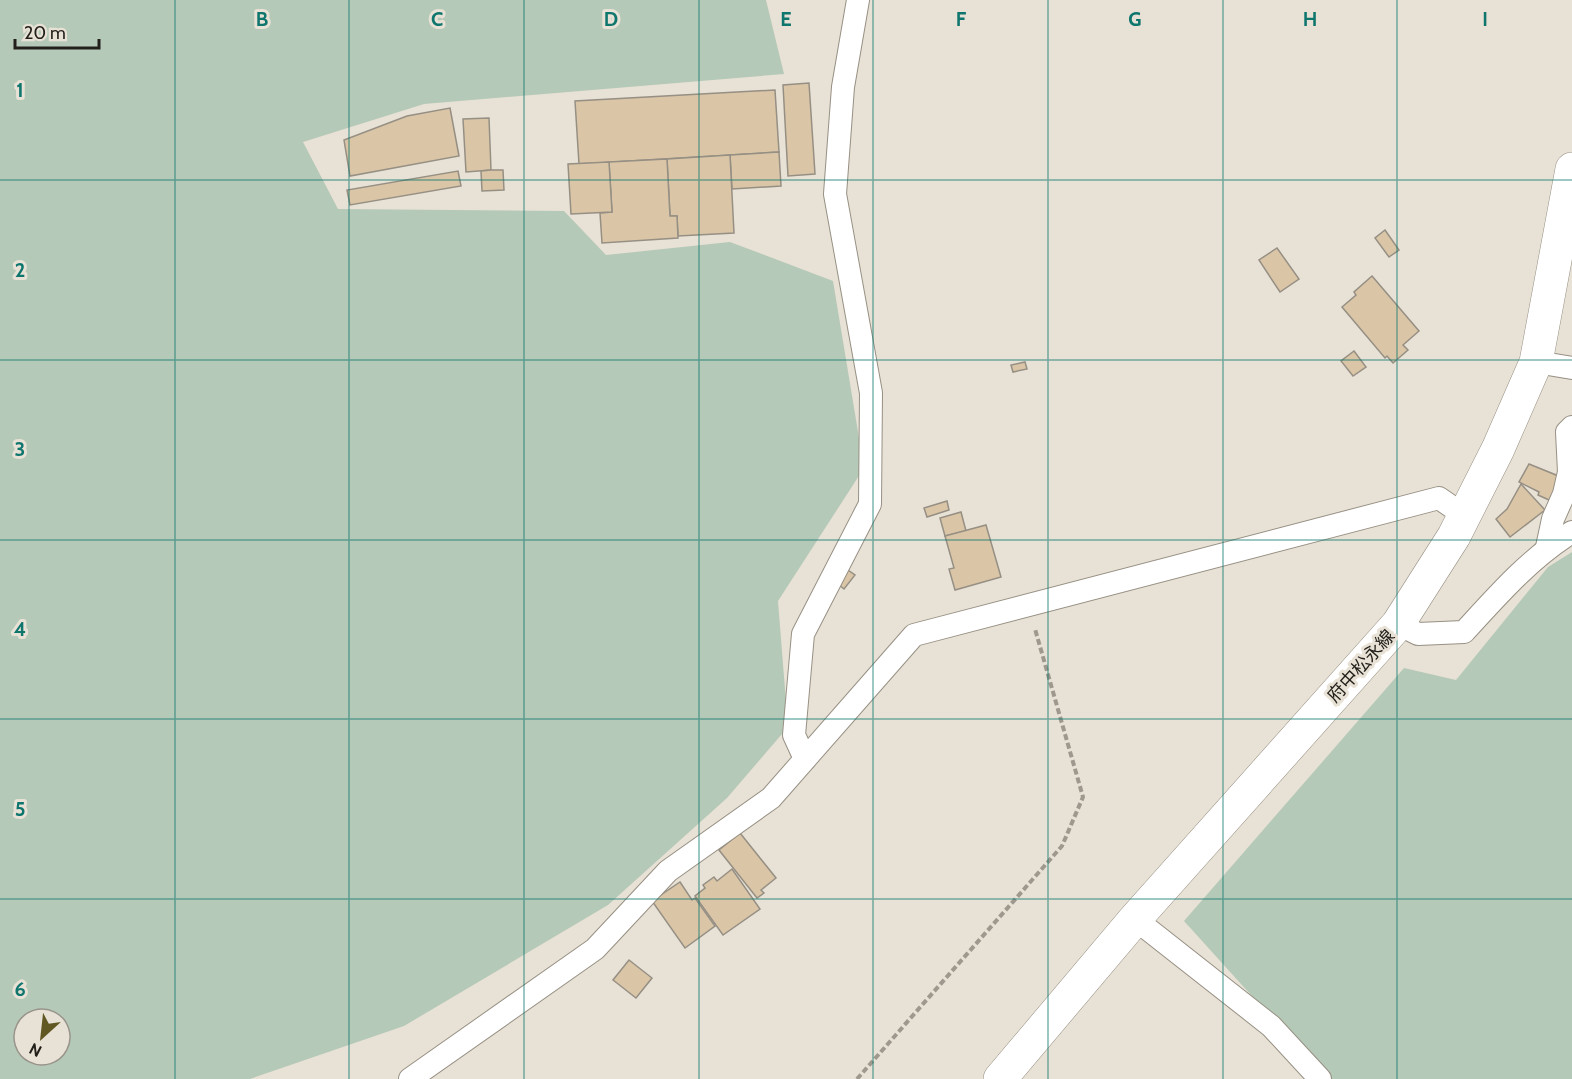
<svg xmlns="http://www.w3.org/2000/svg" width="1572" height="1079" viewBox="0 0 1572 1079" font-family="Cabin,'Noto Sans JP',sans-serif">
	<rect width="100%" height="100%" fill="#e8e1d5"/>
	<g fill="#b5c9b8" fill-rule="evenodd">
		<path d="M0 0H766L784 74 424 104 303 142 338 209 564 211 606 255 730 242 833 281 864 468 778 601 788 727 727 798 608 905 404 1026 250 1079H0ZM24 1019H60V1055H24Z"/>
		<path d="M1572 552V1079H1327L1184 921 1404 668 1456 680 1548 567Z"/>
	</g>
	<g fill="#dac6a7" stroke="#968f84" stroke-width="1.5">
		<path d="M809 83 815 174 788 176 783 85Z"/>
		<path d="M775 90 779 152 579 164 575 101Z"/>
		<path d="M450 108 459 156 350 176 344 140 407 116Z"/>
		<path d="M489 118 491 170 466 172 463 119Z"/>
		<path d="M779 152 781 186 732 189 730 155Z"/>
		<path d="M730 155 734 233 678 236 677 216H670L667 159Z"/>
		<path d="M667 159 670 216H677L678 238 602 243 600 213 612 212 609 162Z"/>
		<path d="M609 162 612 212 571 214 568 164Z"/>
		<path d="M491 170H503L504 190 482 191 481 171Z"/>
		<path d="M458 171 461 186 350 205 347 190Z"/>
		<path d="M1385 230 1399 250 1389 257 1375 238Z"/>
		<path d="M1277 248 1299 279 1280 292 1259 260Z"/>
		<path d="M1372 276 1419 331 1403 345 1408 350 1393 363 1387 356 1385 358 1342 307 1356 295 1354 292Z"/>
		<path d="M1354 351 1366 367 1353 376 1341 361Z"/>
		<path d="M1025 362 1027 369 1013 372 1011 365Z"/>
		<path d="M1529 464 1561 477 1549 500 1538 495 1539 492 1519 482Z"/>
		<path d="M1521 484 1545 510 1510 537 1496 519 1507 509Z"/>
		<path d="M947 501 949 510 927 517 924 508Z"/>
		<path d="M961 512 966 531 945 536 940 518Z"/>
		<path d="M986 525 1001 577 955 590 949 569 954 568 945 536Z"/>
		<path d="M842 566 855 575 844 589 832 579Z"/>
		<path d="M740 833 776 878 761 890 764 893 757 898 719 850Z"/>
		<path d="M732 869 760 909 723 935 695 896 705 888 703 885 714 877 717 881Z"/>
		<path d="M680 882 692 900 695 898 715 926 685 948 652 901Z"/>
		<path d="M629 960 652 978 636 998 613 980Z"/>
	</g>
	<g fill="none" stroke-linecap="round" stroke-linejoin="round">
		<defs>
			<g id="street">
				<path d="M1536 362 1572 368"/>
				<path d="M1547 547 1553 519 1564 494 1569 472 1567 432 1572 427"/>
				<path d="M1398 624 1418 634 1464 632C1498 595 1529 559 1572 532"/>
				<path d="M805 759 794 735 803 634 870 504 871 393 835 194 843 87 858 0"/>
				<path d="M1135 919 1271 1026 1320 1079"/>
				<path d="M410 1079 595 949 668 871 771 798 914 635 1439 498 1465 516"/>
			</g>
			<path id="primary" d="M1000 1079 1135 919 1398 624 1454 536 1498 449 1536 362 1572 169"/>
		</defs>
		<use href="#street" stroke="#979084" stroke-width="24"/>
		<use href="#primary" stroke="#979084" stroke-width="34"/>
		<path stroke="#9e988f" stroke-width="4" stroke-dasharray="6 3" stroke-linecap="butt" d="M857 1079 1062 846 1083 797 1035 629"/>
		<use href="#street" stroke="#fff" stroke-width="22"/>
		<use href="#primary" stroke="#fff" stroke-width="33"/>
	</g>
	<path fill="none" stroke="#0f766e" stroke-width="1.5" stroke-opacity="0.55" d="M175 0V1079M349 0V1079M524 0V1079M699 0V1079M873 0V1079M1048 0V1079M1223 0V1079M1397 0V1079M0 180H1572M0 360H1572M0 540H1572M0 719H1572M0 899H1572"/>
	<g text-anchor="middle" stroke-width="6" stroke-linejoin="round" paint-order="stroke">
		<g font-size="18" fill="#23201b" stroke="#e8e1d5">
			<text transform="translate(1361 666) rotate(-48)" y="6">府中松永線</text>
		</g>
	</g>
	<g font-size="20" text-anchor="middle" font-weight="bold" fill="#0f766e" stroke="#e8e1d5" stroke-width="6" stroke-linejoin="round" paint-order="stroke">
		<text x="262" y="26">B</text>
		<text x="437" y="26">C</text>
		<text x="611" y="26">D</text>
		<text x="786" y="26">E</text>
		<text x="961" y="26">F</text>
		<text x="1135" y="26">G</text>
		<text x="1310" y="26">H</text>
		<text x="1485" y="26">I</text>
		<text x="20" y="97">1</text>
		<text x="20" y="277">2</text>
		<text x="20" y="456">3</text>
		<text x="20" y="636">4</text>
		<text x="20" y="816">5</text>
		<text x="20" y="996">6</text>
	</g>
	<g transform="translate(42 1037) rotate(207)"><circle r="28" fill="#e8e1d5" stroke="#99948b" stroke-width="1.5"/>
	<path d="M0-4.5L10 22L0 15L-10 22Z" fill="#605723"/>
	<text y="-9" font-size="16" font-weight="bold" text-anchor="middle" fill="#23201b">N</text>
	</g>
	<path d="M15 39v9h84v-9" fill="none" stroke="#23201b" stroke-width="3"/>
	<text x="24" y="39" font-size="18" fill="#23201b" stroke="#e8e1d5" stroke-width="4.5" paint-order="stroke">20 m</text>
</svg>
